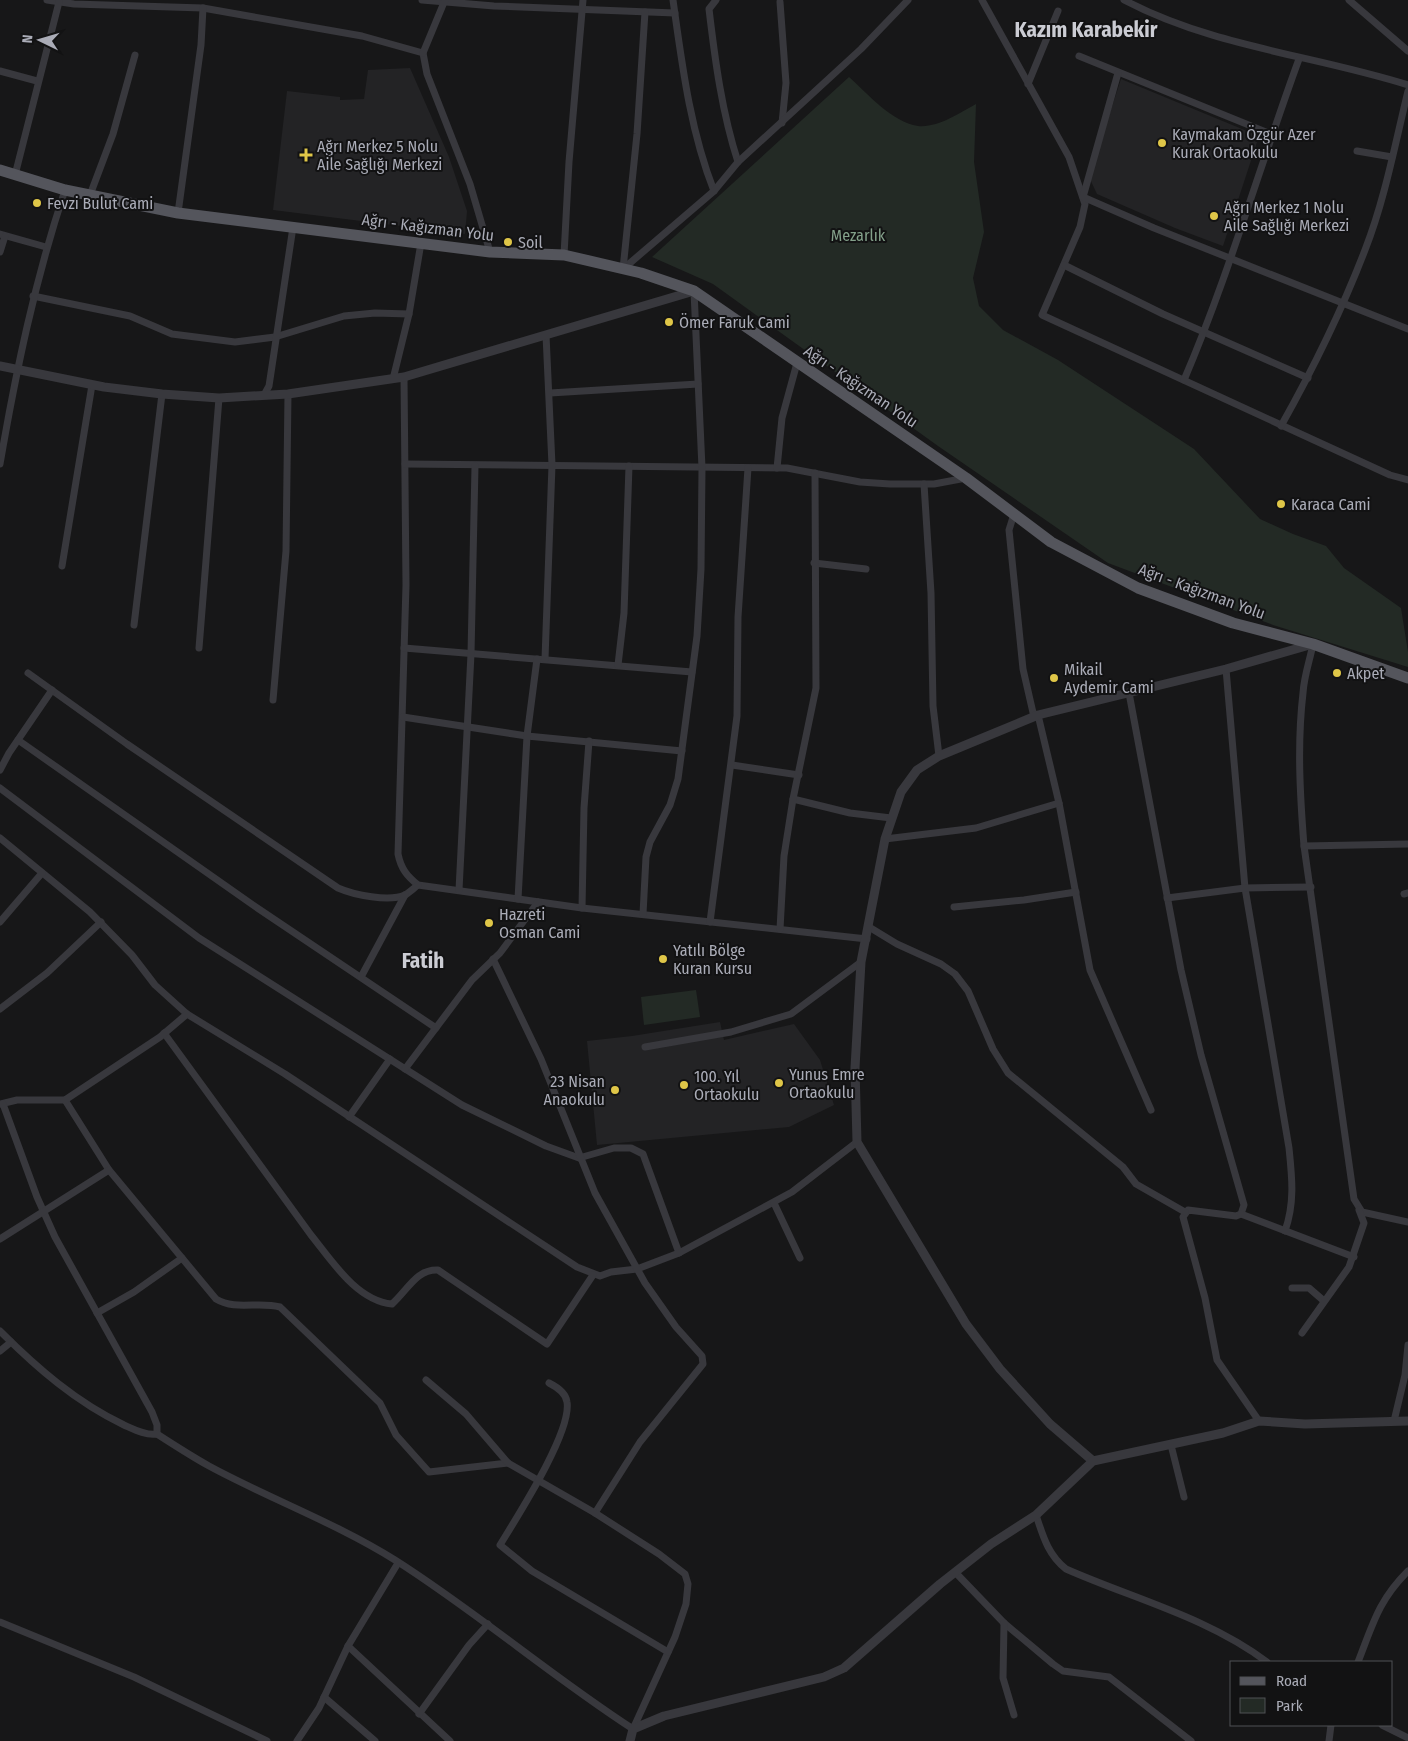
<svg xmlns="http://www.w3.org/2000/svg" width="1408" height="1741" viewBox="0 0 1408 1741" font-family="'Fira Sans Condensed',sans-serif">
	<rect width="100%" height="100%" fill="#171718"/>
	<g fill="#232325">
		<path d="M410 68 449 157 467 211 465 234 273 210 287 91 340 97V100L364 99 368 70Z"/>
		<path d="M1121 79 1259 136 1223 246 1175 228 1097 194 1089 177Z"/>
		<path d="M720 1022 724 1040 794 1024 820 1060 834 1105 789 1127 597 1145 587 1041 632 1036Z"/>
	</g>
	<g fill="#232a25">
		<path d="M849 77C868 94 892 122 918 126 938 128 959 113 976 104L974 162 984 232 973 278 979 306 1003 330 1058 360 1194 449 1260 519 1293 534 1326 546 1344 568 1401 608 1408 652V667L1273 625 1108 563 938 446 713 284 652 257Z"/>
		<path d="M696 990 700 1017 644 1025 641 997Z"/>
	</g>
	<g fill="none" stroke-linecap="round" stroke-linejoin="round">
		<g stroke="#38383d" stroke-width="7">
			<path d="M47 0 74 4 203 8 362 36 423 53 427 74 470 184 490 252"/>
			<path d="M422 0 494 6 675 13"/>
			<path d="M673 0C682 64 690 130 714 191"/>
			<path d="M716 0 709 9C715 60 722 113 738 162"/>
			<path d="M982 0 1069 157 1085 204 1080 227 1042 315 1390 475 1408 480"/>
			<path d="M1124 0C1213 47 1313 55 1408 85"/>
			<path d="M1349 0 1408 51"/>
			<path d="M780 2 786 83 782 123"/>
			<path d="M423 53 445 0"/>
			<path d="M1079 56 1271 134"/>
			<path d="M0 71 37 81"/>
			<path d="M1118 73 1083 197 1154 228 1408 329"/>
			<path d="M1028 84 1058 11"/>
			<path d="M1357 151 1392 157"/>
			<path d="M15 175 59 2"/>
			<path d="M90 195 113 134 135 55"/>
			<path d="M178 213 201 45 203 8"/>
			<path d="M0 234 46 247"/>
			<path d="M0 252 5 236"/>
			<path d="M564 255 569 162 583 0"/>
			<path d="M1064 265 1163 314 1308 378"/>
			<path d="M623 269 714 191 738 162 861 49 908 0"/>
			<path d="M623 269 637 134 645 12"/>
			<path d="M33 296 130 316 172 334 235 342 275 337 344 316 375 313 409 314"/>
			<path d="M404 377 406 585 398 854C401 869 407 876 418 885L582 908 867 939"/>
			<path d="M393 379 409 314 421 243"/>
			<path d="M1184 380C1229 275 1260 165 1299 59"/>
			<path d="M550 393 698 384"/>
			<path d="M264 395 269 386 293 227"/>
			<path d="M1281 426C1313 369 1342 310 1365 250 1385 199 1395 144 1408 91"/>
			<path d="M0 464C16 371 35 280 65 190"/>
			<path d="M405 464 787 468 860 482 890 484H934L966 478"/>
			<path d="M777 468 782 418 797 363"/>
			<path d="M924 484 931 593 933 706 939 756"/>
			<path d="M1014 514 1009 530 1023 669 1034 717"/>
			<path d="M814 563 866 569"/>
			<path d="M62 566 92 385"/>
			<path d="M134 625 162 394"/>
			<path d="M1313 644C1310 660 1304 676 1303 693 1297 744 1300 795 1304 846L1354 1199 1362 1212 1408 1222"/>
			<path d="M199 648 219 398"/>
			<path d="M404 648 692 672"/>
			<path d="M545 659 552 465 546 335"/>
			<path d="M618 665 624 613 629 466"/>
			<path d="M1226 669 1245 888 1289 1148C1292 1177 1295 1203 1285 1231"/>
			<path d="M28 673 127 744 338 888C354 895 389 902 405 895 410 892 414 888 418 885"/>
			<path d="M1129 693 1181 970 1201 1055 1244 1205 1241 1214 1236 1216 1188 1210 1183 1217 1205 1298 1217 1360 1259 1421"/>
			<path d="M273 700 286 551 288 394"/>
			<path d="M1038 715 1059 803 1090 970 1151 1110"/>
			<path d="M403 717 527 736 682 751"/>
			<path d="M18 740 253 905 436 1028"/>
			<path d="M732 765 799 775"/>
			<path d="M0 770 9 753 52 690"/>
			<path d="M0 788 199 938 462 1105 546 1146 579 1158 614 1148H631L643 1154 679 1253"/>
			<path d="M793 799 850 813 891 818"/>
			<path d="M0 838 90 912 132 955 155 985 187 1014 285 1074 577 1267 600 1276 611 1272 637 1269 679 1253 792 1192 857 1142"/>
			<path d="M885 839 976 828 1059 803"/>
			<path d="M1304 846 1408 844"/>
			<path d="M459 890 471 654 475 466"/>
			<path d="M1404 894 1408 893"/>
			<path d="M1167 898 1245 888 1311 887"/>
			<path d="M518 899 527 736 537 659"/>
			<path d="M954 907 1024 900 1076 892"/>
			<path d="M582 908 584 808 589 741"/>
			<path d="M643 914 646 857 650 842 670 805 678 779 697 636 701 569 702 468 694 291"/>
			<path d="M0 922 42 873"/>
			<path d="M710 922 737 716 738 617 748 468"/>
			<path d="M869 927 897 944 941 964 955 974 968 991 993 1049 1008 1073 1123 1167 1136 1184 1185 1212"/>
			<path d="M780 929 784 856 793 799 816 688 815 473"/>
			<path d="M493 959 541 1059 595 1193 645 1283 676 1327 702 1356 703 1364 640 1442 595 1513"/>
			<path d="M361 977 405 895"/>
			<path d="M0 1009 47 973 101 922"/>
			<path d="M164 1033 311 1235C332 1261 357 1301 392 1304 408 1290 416 1269 438 1270L547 1344 593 1275"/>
			<path d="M645 1047 731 1032 791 1014 861 962"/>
			<path d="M405 1069 472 980 500 953 538 902"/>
			<path d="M65 1100 109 1170 216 1299C236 1311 258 1301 280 1307L380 1403 396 1435 429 1472 508 1463"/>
			<path d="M0 1104 17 1100H65L160 1037 187 1014"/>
			<path d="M3 1104 37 1197 55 1237 152 1412 157 1425V1434"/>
			<path d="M349 1117 390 1059"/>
			<path d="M774 1203 800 1258"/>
			<path d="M1241 1214 1354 1257"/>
			<path d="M0 1239 109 1170"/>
			<path d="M1292 1288H1309L1324 1301"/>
			<path d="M97 1313 134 1292 182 1258"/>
			<path d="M0 1331C37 1368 76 1402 124 1425 133 1429 146 1436 157 1434 174 1445 191 1456 209 1466 270 1499 336 1523 395 1560 477 1612 551 1676 633 1729L675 1637 686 1604 688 1584 685 1574 659 1554 595 1513 508 1463 466 1414 426 1380"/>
			<path d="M1302 1333 1349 1267 1364 1223 1359 1210"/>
			<path d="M0 1351 11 1342"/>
			<path d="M549 1383C557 1387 566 1393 567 1402 572 1432 517 1517 500 1545L532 1571 668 1652"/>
			<path d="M1394 1421 1405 1375 1408 1345"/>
			<path d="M1171 1445 1184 1497"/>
			<path d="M1036 1515C1043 1536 1048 1555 1066 1569 1134 1599 1207 1617 1267 1662"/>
			<path d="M955 1572 1004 1623 1053 1664 1063 1671 1109 1677 1191 1741"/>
			<path d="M0 1622 134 1677 267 1741"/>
			<path d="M1004 1623 1003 1678 1014 1715"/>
			<path d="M348 1646 450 1741"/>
			<path d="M1358 1662C1373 1624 1378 1601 1408 1571"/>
			<path d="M324 1697 375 1741"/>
			<path d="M419 1714 469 1645 488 1624"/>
			<path d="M1382 1725 1408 1738"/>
			<path d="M297 1741 319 1708 348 1646 398 1563"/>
			<path d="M1329 1741 1331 1725"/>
		</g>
		<g stroke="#38383d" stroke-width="9">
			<path d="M0 366 104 387 162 394 219 398 288 394 404 377 694 291"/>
			<path d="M1093 1461 1050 1424 1000 1369 966 1324 857 1142 855 1068 861 962 885 839 901 792 917 770 939 756 1038 715 1226 669 1313 644"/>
			<path d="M630 1741 633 1729 664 1716 824 1677 844 1668 940 1584 991 1544 1036 1515 1093 1461 1223 1433 1259 1421 1305 1424 1408 1421"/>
		</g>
		<path stroke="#54555c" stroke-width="11" d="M0 170 65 190 178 213 490 252 564 255 641 273 694 291 966 478 1051 542 1138 588 1233 623 1313 644 1408 678"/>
	</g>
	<g fill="#dfc648" stroke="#121213" stroke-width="2">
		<circle cx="1162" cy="143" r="5"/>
		<path d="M303.5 147.5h5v5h5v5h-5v5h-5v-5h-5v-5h5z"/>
		<circle cx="37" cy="203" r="5"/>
		<circle cx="1214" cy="216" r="5"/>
		<circle cx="508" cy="242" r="5"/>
		<circle cx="669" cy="322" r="5"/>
		<circle cx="1281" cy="504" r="5"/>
		<circle cx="1337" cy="673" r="5"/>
		<circle cx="1054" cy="678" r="5"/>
		<circle cx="489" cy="923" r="5"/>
		<circle cx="663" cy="959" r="5"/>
		<circle cx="779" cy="1083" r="5"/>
		<circle cx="684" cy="1085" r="5"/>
		<circle cx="615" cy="1090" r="5"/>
	</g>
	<g text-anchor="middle" stroke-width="4" stroke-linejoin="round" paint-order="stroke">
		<g font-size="16" fill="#aaacb7" stroke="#121213" text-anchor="start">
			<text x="1172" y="140">Kaymakam Özgür Azer<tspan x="1172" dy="18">Kurak Ortaokulu</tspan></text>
			<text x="317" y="152">Ağrı Merkez 5 Nolu<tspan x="317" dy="18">Aile Sağlığı Merkezi</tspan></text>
			<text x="47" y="209">Fevzi Bulut Cami</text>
			<text x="1224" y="213">Ağrı Merkez 1 Nolu<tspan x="1224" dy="18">Aile Sağlığı Merkezi</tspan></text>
			<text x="518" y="248">Soil</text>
			<text x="679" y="328">Ömer Faruk Cami</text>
			<text x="1291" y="510">Karaca Cami</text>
			<text x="1064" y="675">Mikail<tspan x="1064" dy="18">Aydemir Cami</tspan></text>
			<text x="1347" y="679">Akpet</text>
			<text x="499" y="920">Hazreti<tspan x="499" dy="18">Osman Cami</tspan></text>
			<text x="673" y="956">Yatılı Bölge<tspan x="673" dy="18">Kuran Kursu</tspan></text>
			<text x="789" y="1080">Yunus Emre<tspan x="789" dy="18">Ortaokulu</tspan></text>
			<text x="694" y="1082">100. Yıl<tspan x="694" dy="18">Ortaokulu</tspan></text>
			<text x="605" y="1087" text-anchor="end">23 Nisan<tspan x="605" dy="18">Anaokulu</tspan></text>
		</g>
		<g font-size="16" fill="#aaacb7" stroke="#121213">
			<text transform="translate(428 227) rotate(7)" y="6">Ağrı - Kağızman Yolu</text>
			<text transform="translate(861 386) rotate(34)" y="6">Ağrı - Kağızman Yolu</text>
			<text transform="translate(1202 591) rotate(20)" y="6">Ağrı - Kağızman Yolu</text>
		</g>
		<g font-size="16" fill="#83a08a" stroke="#121213">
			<text x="858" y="241">Mezarlık</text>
		</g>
		<g font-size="21" font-weight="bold" fill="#cbccd3" stroke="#121213">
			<text x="1086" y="37">Kazım Karabekir</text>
			<text x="423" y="968">Fatih</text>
		</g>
	</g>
	<rect x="1230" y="1661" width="162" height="65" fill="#121213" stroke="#4f5055"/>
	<rect x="1240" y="1677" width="25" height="8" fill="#54555c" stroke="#4f5055"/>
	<text x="1276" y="1686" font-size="15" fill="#aaacb7">Road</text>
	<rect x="1240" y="1698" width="25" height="15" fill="#232a25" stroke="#4f5055"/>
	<text x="1276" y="1711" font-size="15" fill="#aaacb7">Park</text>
	<g transform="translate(40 40) rotate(275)" stroke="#121213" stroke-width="4" paint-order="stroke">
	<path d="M0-4L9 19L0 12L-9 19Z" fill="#aaacb7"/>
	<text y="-8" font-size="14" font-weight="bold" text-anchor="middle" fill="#aaacb7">N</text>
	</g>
</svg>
